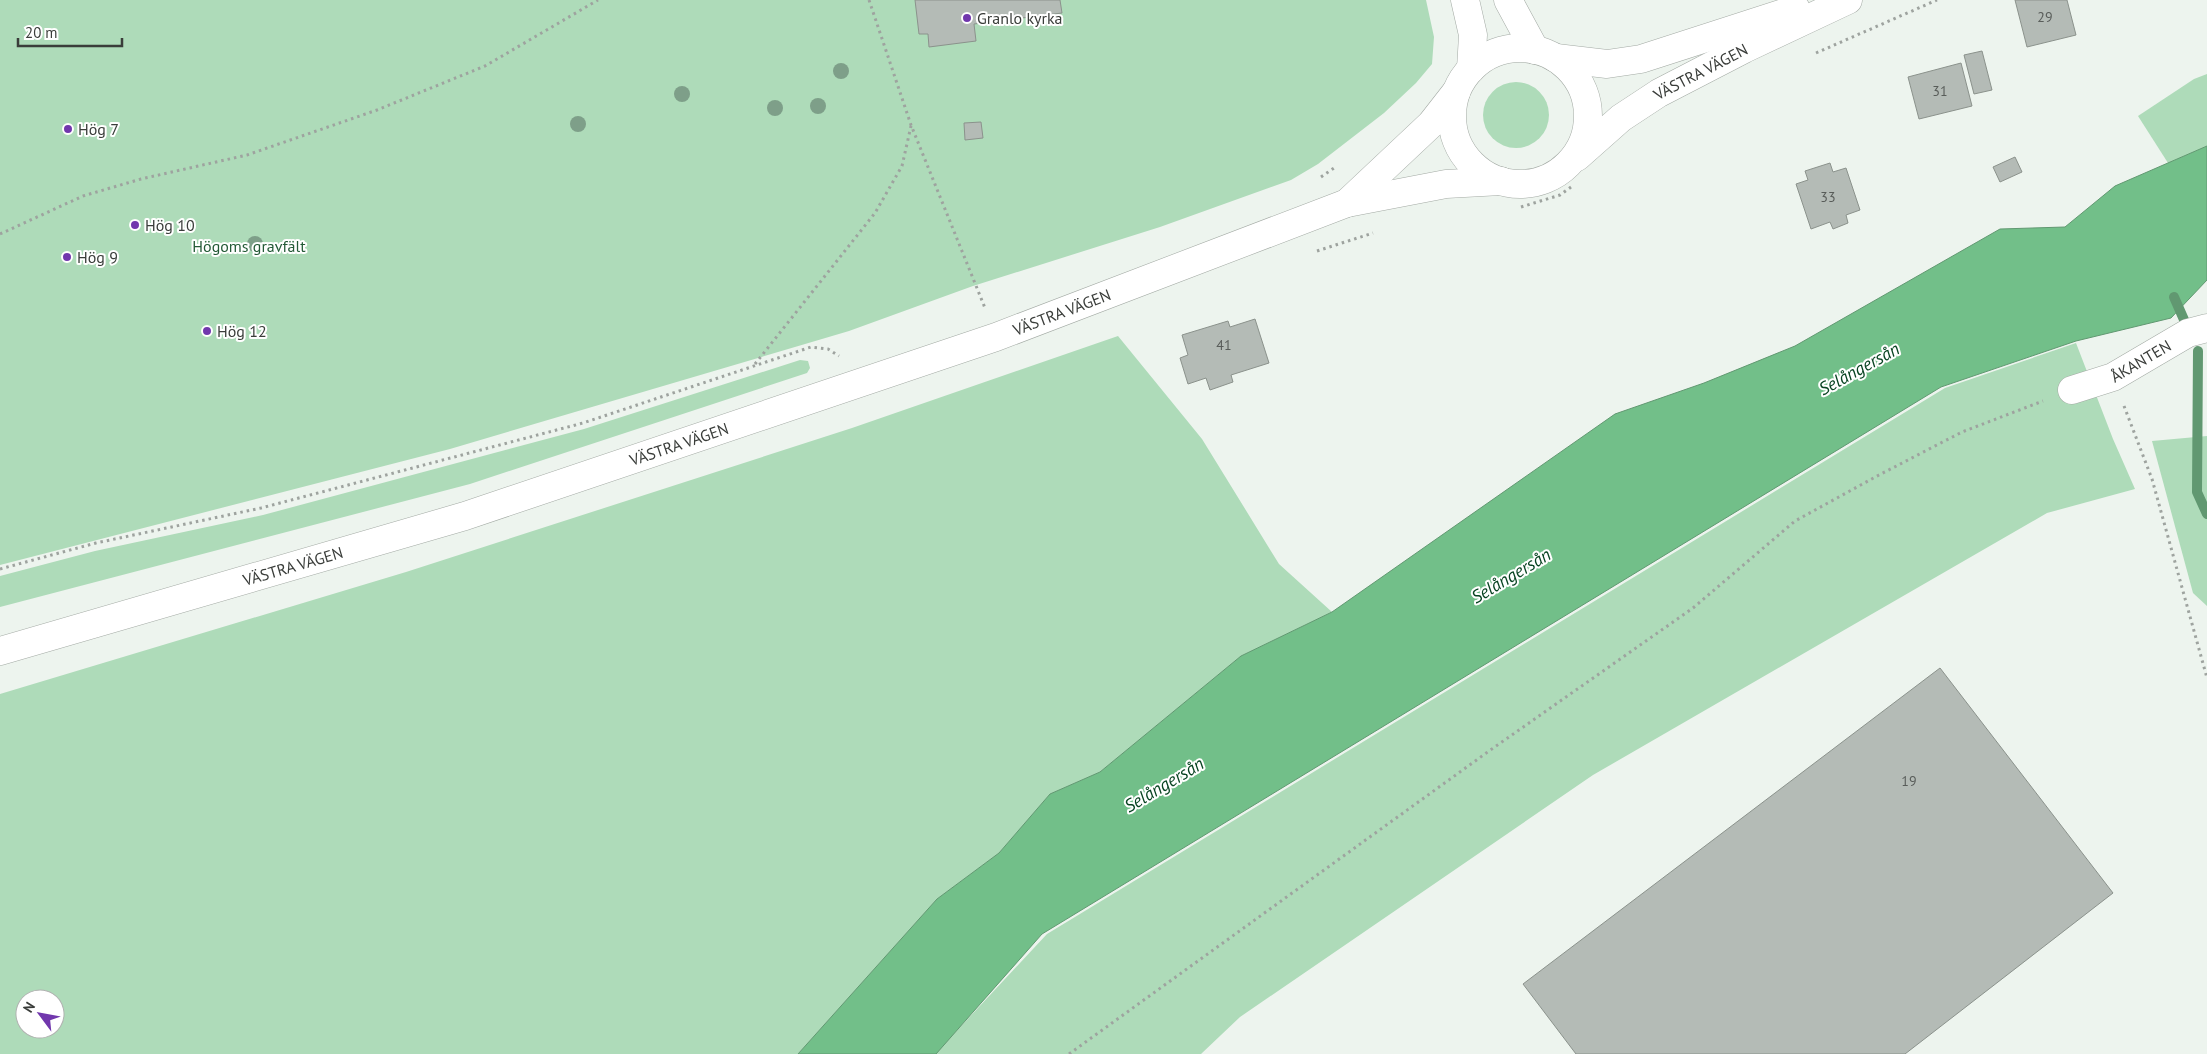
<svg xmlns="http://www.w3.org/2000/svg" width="2207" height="1054" viewBox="0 0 2207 1054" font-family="'PT Sans',sans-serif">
	<rect width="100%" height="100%" fill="#edf4ee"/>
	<g fill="#aedbb9" fill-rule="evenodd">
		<path d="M0 0H1426L1434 37 1432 64 1416 83 1384 113 1318 164 1291 180 1160 227 973 286 849 331 450 449 0 565Z"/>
		<path d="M2207 74V146L2168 163 2138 116 2194 79Z"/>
		<circle cx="1516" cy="115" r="33"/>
		<path d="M1118 336 1202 439 1279 564 1332 612 1241 656 1100 772 1050 794 999 853 937 899 798 1054H0V694L406 572 852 428ZM25 999H55V1029H25Z"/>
		<path d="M2076 343 2113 439 2135 489 2047 513 1593 775 1240 1017 1201 1054H935L1047 934 1945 388Z"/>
		<path d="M800 360 808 361 810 368 807 373 470 484 0 607V576L95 551 263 515 584 429Z"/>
		<path d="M2207 436V606L2193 593 2152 441Z"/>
	</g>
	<path fill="#72bf89" stroke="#619871" d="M2207 146V280L2171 318 2076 341 1941 387 1042 934 936 1054H798L937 899 999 853 1050 794 1100 772 1241 656 1332 612 1615 414 1704 383 1795 346 2000 229 2065 227 2115 186Z"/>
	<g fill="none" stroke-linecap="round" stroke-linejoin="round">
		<g stroke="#619871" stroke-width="10">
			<path d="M2174 297 2185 322"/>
			<path d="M2198 351 2197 492 2207 514"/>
		</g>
	</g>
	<g fill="#b4bbb6" stroke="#8b928c">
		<path d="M915 0H1060L1062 13 974 24 976 41 929 47 928 34H919Z"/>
		<path d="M2015 0H2067L2076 35 2027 47Z"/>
		<path d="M1982 51 1992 90 1974 94 1964 55Z"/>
		<path d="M1961 63 1972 106 1919 119 1908 77Z"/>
		<path d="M981 122 983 138 965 140 964 123Z"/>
		<path d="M2015 157 2022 172 2000 182 1993 167Z"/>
		<path d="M1830 163 1833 172 1846 168 1860 210 1846 215 1848 223 1833 229 1830 222 1811 229 1796 184 1808 180 1805 171Z"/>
		<path d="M1255 319 1269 363 1231 375 1233 382 1210 390 1206 378 1188 384 1180 358 1188 355 1182 335 1228 321 1230 327Z"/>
		<path d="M1940 668 2113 893 1905 1054H1576L1523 984Z"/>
	</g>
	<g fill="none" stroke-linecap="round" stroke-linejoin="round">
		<defs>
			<g id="street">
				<path d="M1465 0 1473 35 1471 69"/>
				<path d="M1508 0 1535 50"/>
				<path id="s1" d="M2072 390 2113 377 2188 333 2207 328"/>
			</g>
			<g id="secondary">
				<circle cx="1520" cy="116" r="68"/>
				<path d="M1556 58 1607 64 1641 59 1796 9"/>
				<path id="s2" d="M1577 157 1621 118 1659 93 1744 49 1848 0"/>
				<path d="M1347 203 1431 124 1456 92"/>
				<path id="s3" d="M0 651 465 516 996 337 1347 203 1446 184 1501 181"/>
			</g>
		</defs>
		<use href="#street" stroke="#a3aaa4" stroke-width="29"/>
		<use href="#secondary" stroke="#a3aaa4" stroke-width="29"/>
		<g stroke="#9ea39f" stroke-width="3" stroke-dasharray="2.5 4" stroke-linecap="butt">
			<path d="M869 0 911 125 985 308"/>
			<path d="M1816 53 1937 0"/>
			<path d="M1321 177 1334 168"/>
			<path d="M1521 207 1560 195 1571 187"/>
			<path d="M0 234 83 196 141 179 247 155 377 110 485 66 598 0"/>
			<path d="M1317 251 1373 233"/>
			<path d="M755 364 875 213 902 166 911 126"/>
			<path d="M2124 406 2152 479 2207 678"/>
			<path d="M0 569 96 543 261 508 583 423 811 347 828 349 839 356"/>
			<path d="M1069 1054 1489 751 1693 608 1795 521 1879 475 1962 432 2043 401"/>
		</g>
		<use href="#street" stroke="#fff" stroke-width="28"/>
		<use href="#secondary" stroke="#fff" stroke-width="28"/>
	</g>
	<g fill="#7e9f89">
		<circle cx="841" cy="71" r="8"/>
		<circle cx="682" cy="94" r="8"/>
		<circle cx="818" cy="106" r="8"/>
		<circle cx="775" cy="108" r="8"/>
		<circle cx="578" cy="124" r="8"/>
		<circle cx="255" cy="244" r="8"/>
	</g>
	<g fill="#7137ad" stroke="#fff" stroke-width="2">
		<circle cx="967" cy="18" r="5"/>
		<circle cx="68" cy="129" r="5"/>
		<circle cx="135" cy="225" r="5"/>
		<circle cx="67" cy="257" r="5"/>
		<circle cx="207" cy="331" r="5"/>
	</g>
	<g text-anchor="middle" stroke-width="4" stroke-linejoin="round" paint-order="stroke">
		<g font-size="14" fill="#585c59">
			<text x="2045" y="22">29</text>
			<text x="1940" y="96">31</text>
			<text x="1828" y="202">33</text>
			<text x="1224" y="350">41</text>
			<text x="1909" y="786">19</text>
		</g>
		<g font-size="16" fill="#3a3d3a" stroke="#fff" text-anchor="start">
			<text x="977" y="24">Granlo kyrka</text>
			<text x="78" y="135">Hög 7</text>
			<text x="145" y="231">Hög 10</text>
			<text x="77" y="263">Hög 9</text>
			<text x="217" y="337">Hög 12</text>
		</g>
		<g font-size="16" fill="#3a3d3a" stroke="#fff">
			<text dy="6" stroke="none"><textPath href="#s2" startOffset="151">VÄSTRA VÄGEN</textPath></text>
			<text dy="6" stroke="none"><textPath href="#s3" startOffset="1115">VÄSTRA VÄGEN</textPath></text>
			<text dy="6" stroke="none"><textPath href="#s1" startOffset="75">ÅKANTEN</textPath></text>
			<text dy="6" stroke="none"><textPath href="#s3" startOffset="710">VÄSTRA VÄGEN</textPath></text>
			<text dy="6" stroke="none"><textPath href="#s3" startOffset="305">VÄSTRA VÄGEN</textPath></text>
		</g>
		<g font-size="16" fill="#235a36" stroke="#fff">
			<text x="249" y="252">Högoms gravfält</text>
		</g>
		<g font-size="18" font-style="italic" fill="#084422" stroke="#fff">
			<text transform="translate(1859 369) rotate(-29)" y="6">Selångersån</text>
			<text transform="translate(1511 576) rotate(-31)" y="6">Selångersån</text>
			<text transform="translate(1164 785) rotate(-31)" y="6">Selångersån</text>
		</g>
	</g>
	<g transform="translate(40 1014) rotate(302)"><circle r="24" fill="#ffffff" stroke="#b0b1b0"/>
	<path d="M0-4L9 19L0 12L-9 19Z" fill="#7137ad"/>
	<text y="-8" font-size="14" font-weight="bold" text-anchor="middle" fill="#3a3d3a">N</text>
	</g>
	<path d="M18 38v8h104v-8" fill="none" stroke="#3a3d3a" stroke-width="2.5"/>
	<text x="25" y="38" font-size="15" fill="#3a3d3a" stroke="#ffffff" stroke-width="4" paint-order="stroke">20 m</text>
</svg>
